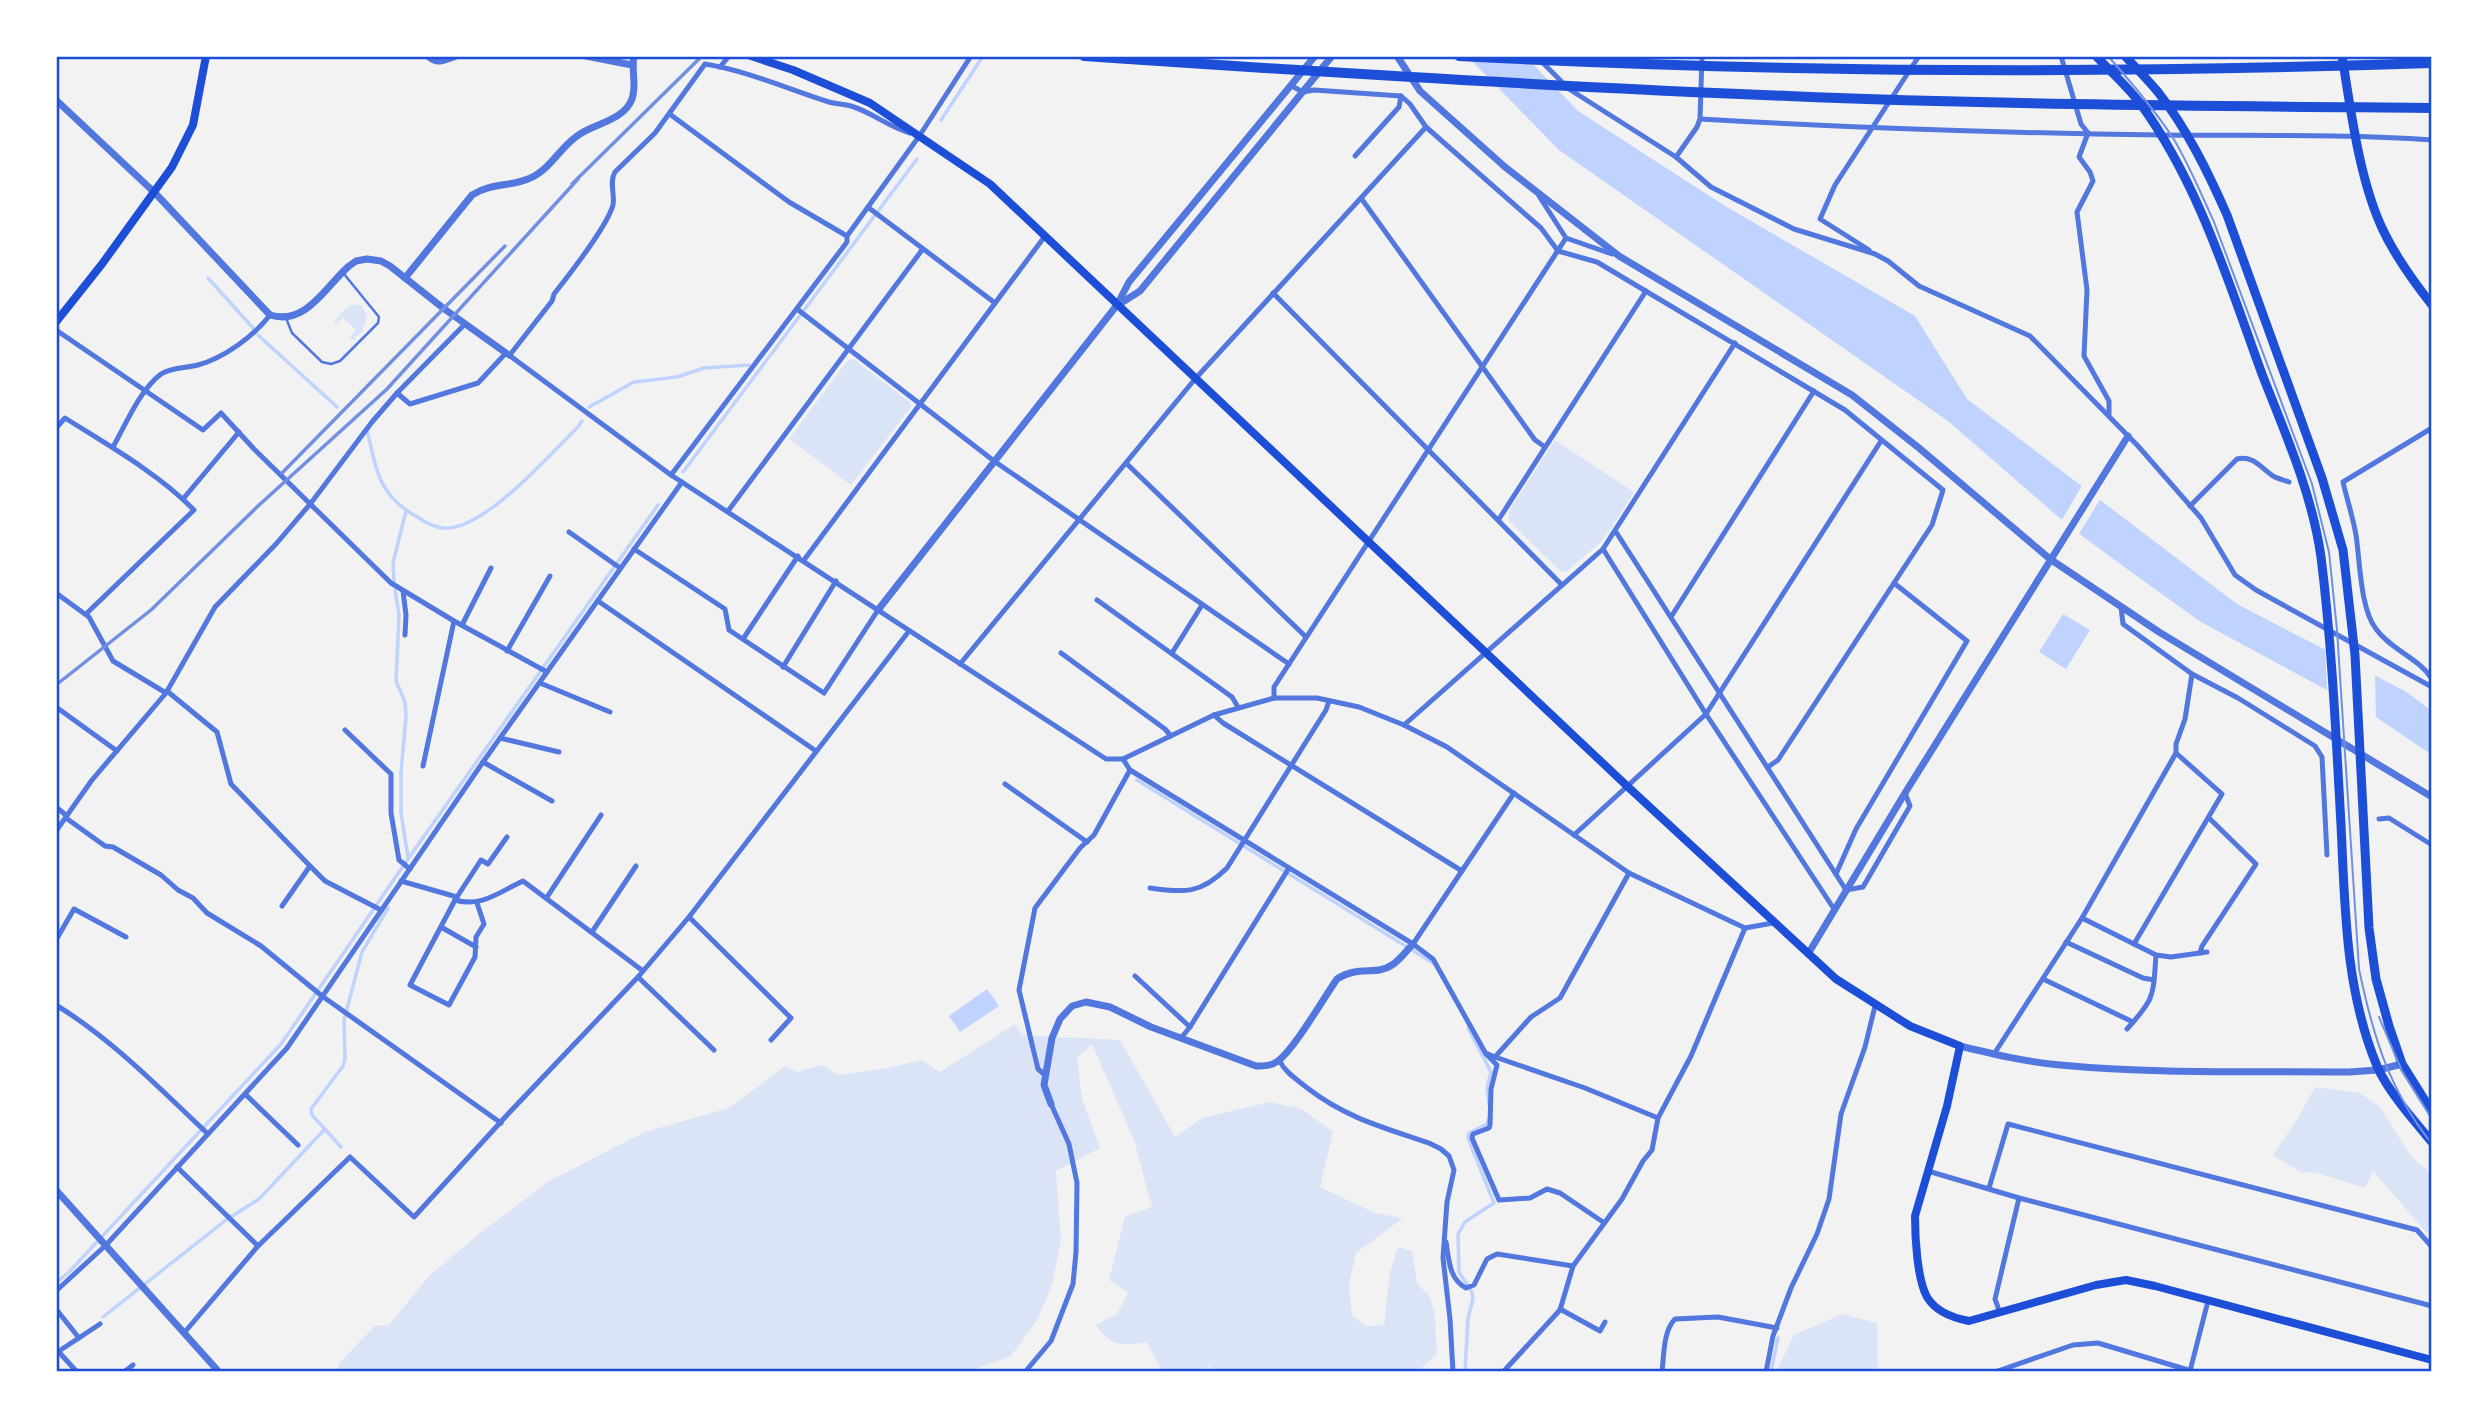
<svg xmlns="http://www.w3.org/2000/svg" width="2488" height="1428" font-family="Georgia,serif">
<rect width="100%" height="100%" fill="#f2f2f2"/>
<!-- green -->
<g fill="#dbe4f7">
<path d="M353,304L362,306L367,316L362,332L353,340L349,338L356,330L343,318L336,324L334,322L346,308Z"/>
<path d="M853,359L910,402L911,407L851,485L789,439L848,360Z"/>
<path d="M1555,440L1634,492L1612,527L1600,543L1566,572L1560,571L1509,521V511Z"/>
<path d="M1015,1024L1022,1035L1120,1040L1175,1137L1202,1118L1270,1102L1302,1109L1333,1132L1320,1187L1375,1213L1403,1218L1356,1253L1349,1285L1352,1316L1367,1327L1384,1324L1390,1272L1398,1247L1412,1251L1417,1283L1430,1297L1435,1316L1437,1354L1417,1372H1214L1209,1366L1199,1372H1163L1146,1342C1124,1347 1109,1346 1096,1325L1117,1314L1128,1293L1109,1280L1125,1216L1152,1207L1134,1140L1092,1044L1077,1058L1082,1099L1100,1148L1056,1171L1061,1241L1052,1284L1038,1319L1011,1356L967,1372H335L341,1361L375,1326L389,1325L429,1276L479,1234L549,1181L645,1132L729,1108L785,1066L797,1072L822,1065L838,1075L888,1068L921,1060L940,1072Z"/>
<path d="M2315,1087L2360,1093L2380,1107L2410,1155L2432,1175V1239L2373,1171L2365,1188L2317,1173L2300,1172L2273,1155L2298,1118Z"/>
<path d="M1842,1314L1877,1323L1878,1372H1776L1794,1335Z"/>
</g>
<!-- water -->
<g fill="#bfd3fe">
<path d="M1467,56H1525L1578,111L1725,206L1915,316L1967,399L2237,604L2405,691L2432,711V755L2373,715L2201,622L2127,569L2070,527L1948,421L1559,150Z"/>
<path d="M2063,614L2090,630L2066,669L2039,652Z"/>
<path d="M987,989L999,1006L960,1032L949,1016Z"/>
</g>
<!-- pier -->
<g fill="#f2f2f2">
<path d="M2083,484L2101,498L2077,537L2060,523Z"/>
<path d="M2325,645L2375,671L2376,720L2327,694Z"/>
</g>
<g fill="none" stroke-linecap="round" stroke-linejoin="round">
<!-- stream -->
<g stroke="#bfd3fe" stroke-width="3.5">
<path d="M941,120L983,56"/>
<path d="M208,278L253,328"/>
<path d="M258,335L337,407"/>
<path d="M589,407L634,382L677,377L704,368L749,365"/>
<path d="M367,430C377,471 378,496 419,518C426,523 435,527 443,528C483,532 551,453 578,427L582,421"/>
<path d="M683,472L917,159"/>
<path d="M394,582L393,563L406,511"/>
<path d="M395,590L399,615L396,681L405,702L406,717L401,772V813L408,857"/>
<path d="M1137,780L1433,963"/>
<path d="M1468,1028L1491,1072L1487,1088L1489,1105"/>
<path d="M341,1147L312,1115L311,1109L343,1066L345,1059L344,1020L362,952L388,908"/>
<path d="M56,1283L69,1272L281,1044L408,859L658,505"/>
<path d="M103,1317L226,1220L259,1199L324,1130"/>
<path d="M1465,1372L1468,1318L1473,1299L1472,1292L1459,1272L1458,1234L1465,1222L1494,1203L1468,1138L1469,1133L1487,1124L1488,1120"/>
<path d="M1771,1372L1778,1338"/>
</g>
<!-- service -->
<path stroke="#5277de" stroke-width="2.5" d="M286,318L292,333L322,362L331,364L340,361L378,323L379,317L344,274"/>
<!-- minor -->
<g stroke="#5277de" stroke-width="5">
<path d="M2061,56L2081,124L2088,133"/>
<path d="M1541,61L1569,89L1676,157L1711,187L1794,229L1875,254L1888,261L1919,286L2030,336L2138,446L2201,518L2235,575L2256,590L2432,687"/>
<path d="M720,67L729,56"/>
<path d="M1290,85L1303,92L1314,90L1401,96L1410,104L1426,127L1541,228L1558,251L1597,262L1845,410L1943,490L1932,525L1778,760L1768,767"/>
<path d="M671,115L789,202L847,236"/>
<path d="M1700,119C1854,128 2007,133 2161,135C2252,136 2342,134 2432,140"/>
<path d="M2088,133L2079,157L2090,172L2093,181L2077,212L2087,290L2084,356L2109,401V414"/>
<path d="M1355,156L1399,107L1401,96"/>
<path d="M1676,157L1697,127L1700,119L1702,56"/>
<path d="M1539,196L1566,238L1612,254"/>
<path d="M1361,198L1535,440L1545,447"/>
<path d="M869,208L995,303"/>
<path d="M1869,250L1820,219L1835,185L1919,56"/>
<path d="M1273,293L1562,585"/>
<path d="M797,309L994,461L1289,664"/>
<path d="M56,330L203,430L221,413L254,449L391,583L454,621L547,672"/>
<path d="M509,356L552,301L554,294C569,275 607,227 613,205C615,194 609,182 615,172L655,133L705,64C748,71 788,89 829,102C836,104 844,104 851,106C872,112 888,127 910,133"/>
<path d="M397,393L410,404L478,383L506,353L671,475L1106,759H1123L1214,715L1274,698H1317L1359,707L1404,725L1447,747L1629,873L1745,928L1773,923"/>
<path d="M56,428L65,418C108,445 159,474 194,510L86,614"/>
<path d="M2432,428L2343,482C2347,500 2353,517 2356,535C2360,561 2360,608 2376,629C2391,650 2419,658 2432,679"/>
<path d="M113,447C126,424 139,391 161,374C171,367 187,368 198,365C224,358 254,336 270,315"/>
<path d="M1126,463L1306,637"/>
<path d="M671,475L847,242V236L920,135L971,56"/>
<path d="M183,499L239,432"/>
<path d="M2190,506L2237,459C2253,455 2260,467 2273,476C2278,479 2284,480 2289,482"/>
<path d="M728,511L922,250"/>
<path d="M1499,519L1646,291"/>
<path d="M569,532L620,568"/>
<path d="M1616,532L1846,890L1863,887L1910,806L1905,793"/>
<path d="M634,549L725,609L729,630L824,693L878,610"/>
<path d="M1603,549L1706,714L1834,909"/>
<path d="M804,560L1045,236"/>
<path d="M403,591L406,615L405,635"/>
<path d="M56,593L89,617L113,661L166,693"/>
<path d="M1097,600L1232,697L1238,707"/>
<path d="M598,601L816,751"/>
<path d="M2121,607L2123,624L2192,674L2238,698L2315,746L2322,757L2327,855"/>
<path d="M1671,617L1814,391"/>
<path d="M462,625L491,568"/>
<path d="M743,639L798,556"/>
<path d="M507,651L550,576"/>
<path d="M1061,653L1165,729L1171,736"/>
<path d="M1172,653L1202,605"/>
<path d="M960,664L1195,379L1426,127"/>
<path d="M783,667L836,581"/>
<path d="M540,683L610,712"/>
<path d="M167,691L217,732L231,784L310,866L325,881L381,910"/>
<path d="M1274,698V687L1566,238"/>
<path d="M56,707L117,751"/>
<path d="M1214,715L1223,723L1462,871"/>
<path d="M1404,725L1603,549L1735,343"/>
<path d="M345,730L391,774V813L399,860L410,869"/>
<path d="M500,738L559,752"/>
<path d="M1123,759L1130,770L1413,944L1433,959L1486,1054L1497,1065L1491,1089L1490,1125L1489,1128L1473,1134L1472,1138L1499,1200L1530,1198L1547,1189L1560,1193L1603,1222"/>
<path d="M483,762L552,801"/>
<path d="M423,766L454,621"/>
<path d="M1005,784L1087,842"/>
<path d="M56,807L67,816"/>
<path d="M66,818L105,846L113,847L161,875L178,890L193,898L207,913L261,946L322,996L501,1123"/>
<path d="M2379,819L2389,818L2432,845"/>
<path d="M56,831L92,780L166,693L215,607L276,544L311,503L372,422L397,393L465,324"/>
<path d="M1574,835L1706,714L1881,441"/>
<path d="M1836,874L1856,829L1967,641L1894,583"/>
<path d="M401,881L457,897"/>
<path d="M1150,888C1184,893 1201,894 1227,868L1326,710L1329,701"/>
<path d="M547,897L601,815"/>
<path d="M455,900C481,908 499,892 523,881L643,971"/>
<path d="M477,903L484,924L476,937L475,957L449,1005L410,985L455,900L481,860L488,864L507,837"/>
<path d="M282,906L310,866"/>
<path d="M689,917L791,1018L771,1040"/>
<path d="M2082,918L2156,955L2171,957L2207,952"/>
<path d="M441,927L476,947"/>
<path d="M592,932L636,866"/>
<path d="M56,940L74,909L126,937"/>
<path d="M2066,942L2143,978L2154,980"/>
<path d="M1413,944L1514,793"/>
<path d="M2134,944L2222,794L2176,753V744L2185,719L2192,674"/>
<path d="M2200,953L2202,946L2256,864L2209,818"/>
<path d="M1135,976L1190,1027"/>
<path d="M638,977L714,1050"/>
<path d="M2043,979L2133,1022"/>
<path d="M56,1005C113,1040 159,1088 208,1134"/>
<path d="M2127,1029C2155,998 2153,997 2156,955"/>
<path d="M1181,1038L1190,1027L1289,868"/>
<path d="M1488,1054L1495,1057L1531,1017L1560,998L1629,873"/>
<path d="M1994,1054L2082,918L2176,753"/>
<path d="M1495,1057L1585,1088L1658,1118"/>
<path d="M1279,1060C1285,1072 1295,1078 1306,1087C1346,1118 1382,1127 1429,1143L1441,1149L1449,1156L1454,1170L1447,1202L1443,1258L1450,1319L1453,1372"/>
<path d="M1045,1075L1038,1069L1019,990L1035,908L1080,848L1094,835L1130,770"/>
<path d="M245,1094L298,1145"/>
<path d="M177,1167L258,1246"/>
<path d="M1928,1171L2019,1198L2432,1306"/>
<path d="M1989,1188L2008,1124L2417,1230L2432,1247"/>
<path d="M1446,1242C1449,1260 1449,1279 1466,1288L1474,1285L1487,1259L1497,1254L1573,1266"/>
<path d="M56,1291L106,1245L287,1048L483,762L682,482"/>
<path d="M56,1309L79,1338"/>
<path d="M1560,1309L1600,1331L1605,1322"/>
<path d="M2000,1313L1995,1299L2019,1198"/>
<path d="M184,1333L258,1246L350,1157L414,1217L508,1114L638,977L689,917L909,631"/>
<path d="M58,1351L77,1372"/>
<path d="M56,1353L100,1324"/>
<path d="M2190,1371L2208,1301"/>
<path d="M124,1372L133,1365"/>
<path d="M1025,1372L1051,1341L1073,1284L1076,1252L1077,1183L1069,1144L1051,1104"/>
<path d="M1503,1372L1560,1310L1573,1266L1622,1199L1643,1161L1652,1150L1658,1118L1691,1056L1745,928"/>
<path d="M1662,1372C1664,1356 1663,1331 1675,1319L1718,1317L1777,1328"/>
<path d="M1766,1372L1773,1336L1791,1288L1817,1234L1829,1199L1841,1114L1865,1047L1875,1006"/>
<path d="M1995,1372L2073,1345L2098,1343L2195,1372"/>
</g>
<!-- tertiary -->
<g stroke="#5277de" stroke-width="7">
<path d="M428,56C437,65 445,60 456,56"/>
<path d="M586,56L632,65"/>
<path d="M1397,56L1420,91L1505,167L1619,256L1852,395L1919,448L2050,559L2159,632L2432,797"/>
<path d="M56,100L155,193L270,315C306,326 325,287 349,266L356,261L367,259L381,261L390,266L443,308L506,353"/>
<path d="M405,278L472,195C494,182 509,187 528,179C551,170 560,146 580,134C597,123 624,120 632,99C637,85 631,70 634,56"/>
<path d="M1118,305L1140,291L1332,56"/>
<path d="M878,610L1117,305L1129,282L1315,56"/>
<path d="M1808,954L1905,793L2128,436"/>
<path d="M1960,1046C1993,1054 2026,1062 2060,1065C2154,1074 2254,1071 2349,1072L2378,1070L2402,1064"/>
<path d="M1051,1104L1044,1085L1052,1038L1060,1019L1072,1006L1086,1002L1110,1007L1151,1027L1256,1066C1264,1066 1271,1066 1278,1061C1295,1048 1323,999 1337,979C1358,965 1376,976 1392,965C1400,960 1407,950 1413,944"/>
<path d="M56,1190L219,1372"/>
</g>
<!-- secondary -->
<g stroke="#1d4ed8" stroke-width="8">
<path d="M751,56L793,70L870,103L990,184L1627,786L1836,979L1910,1026L1960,1046L1947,1106L1915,1216C1915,1236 1917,1279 1927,1297C1936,1312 1953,1318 1969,1321L2096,1285L2126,1280L2155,1286L2432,1360"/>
<path d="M56,322L102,264L172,167L193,125L206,56"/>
</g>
<!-- primary -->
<g stroke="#1d4ed8" stroke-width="9">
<path d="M2096,56C2110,71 2127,86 2140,103C2199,184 2228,281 2262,374C2285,433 2312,493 2321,557C2332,645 2336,736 2341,825C2345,907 2345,989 2377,1066C2387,1090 2415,1122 2432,1142"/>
<path d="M2125,56C2136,68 2148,80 2158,92C2187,129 2208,172 2227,215L2322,478L2343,550L2355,655L2369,928L2376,979L2389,1026L2402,1064L2432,1112"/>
<path d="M2342,56C2351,111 2359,178 2382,228C2395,256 2413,281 2432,305"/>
</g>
<!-- motorway -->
<g stroke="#1d4ed8" stroke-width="10">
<path d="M1084,56C1318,72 1553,87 1788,96C2002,105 2217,106 2432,108"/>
<path d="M1459,56C1783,73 2107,74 2432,63"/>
</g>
<!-- tram -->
<g stroke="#7290e2" stroke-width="2">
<path d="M2108,56C2131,82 2154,109 2173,138C2189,164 2201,194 2214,222L2312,484L2329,552L2337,630L2359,969C2373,1036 2389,1090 2432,1144"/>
<path d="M2379,1017L2402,1071L2432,1119"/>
</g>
<!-- rail -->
<g stroke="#7290e2" stroke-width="3.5">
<path d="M572,184L702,56"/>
<path d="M282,473L505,246"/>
<path d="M56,685L151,610L258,506L387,389L578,179"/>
</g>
</g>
<!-- border -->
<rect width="2488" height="1428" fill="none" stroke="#ffffff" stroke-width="116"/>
<rect x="58" y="58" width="2372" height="1312" fill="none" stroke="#1d4ed8" stroke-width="2.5"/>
</svg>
